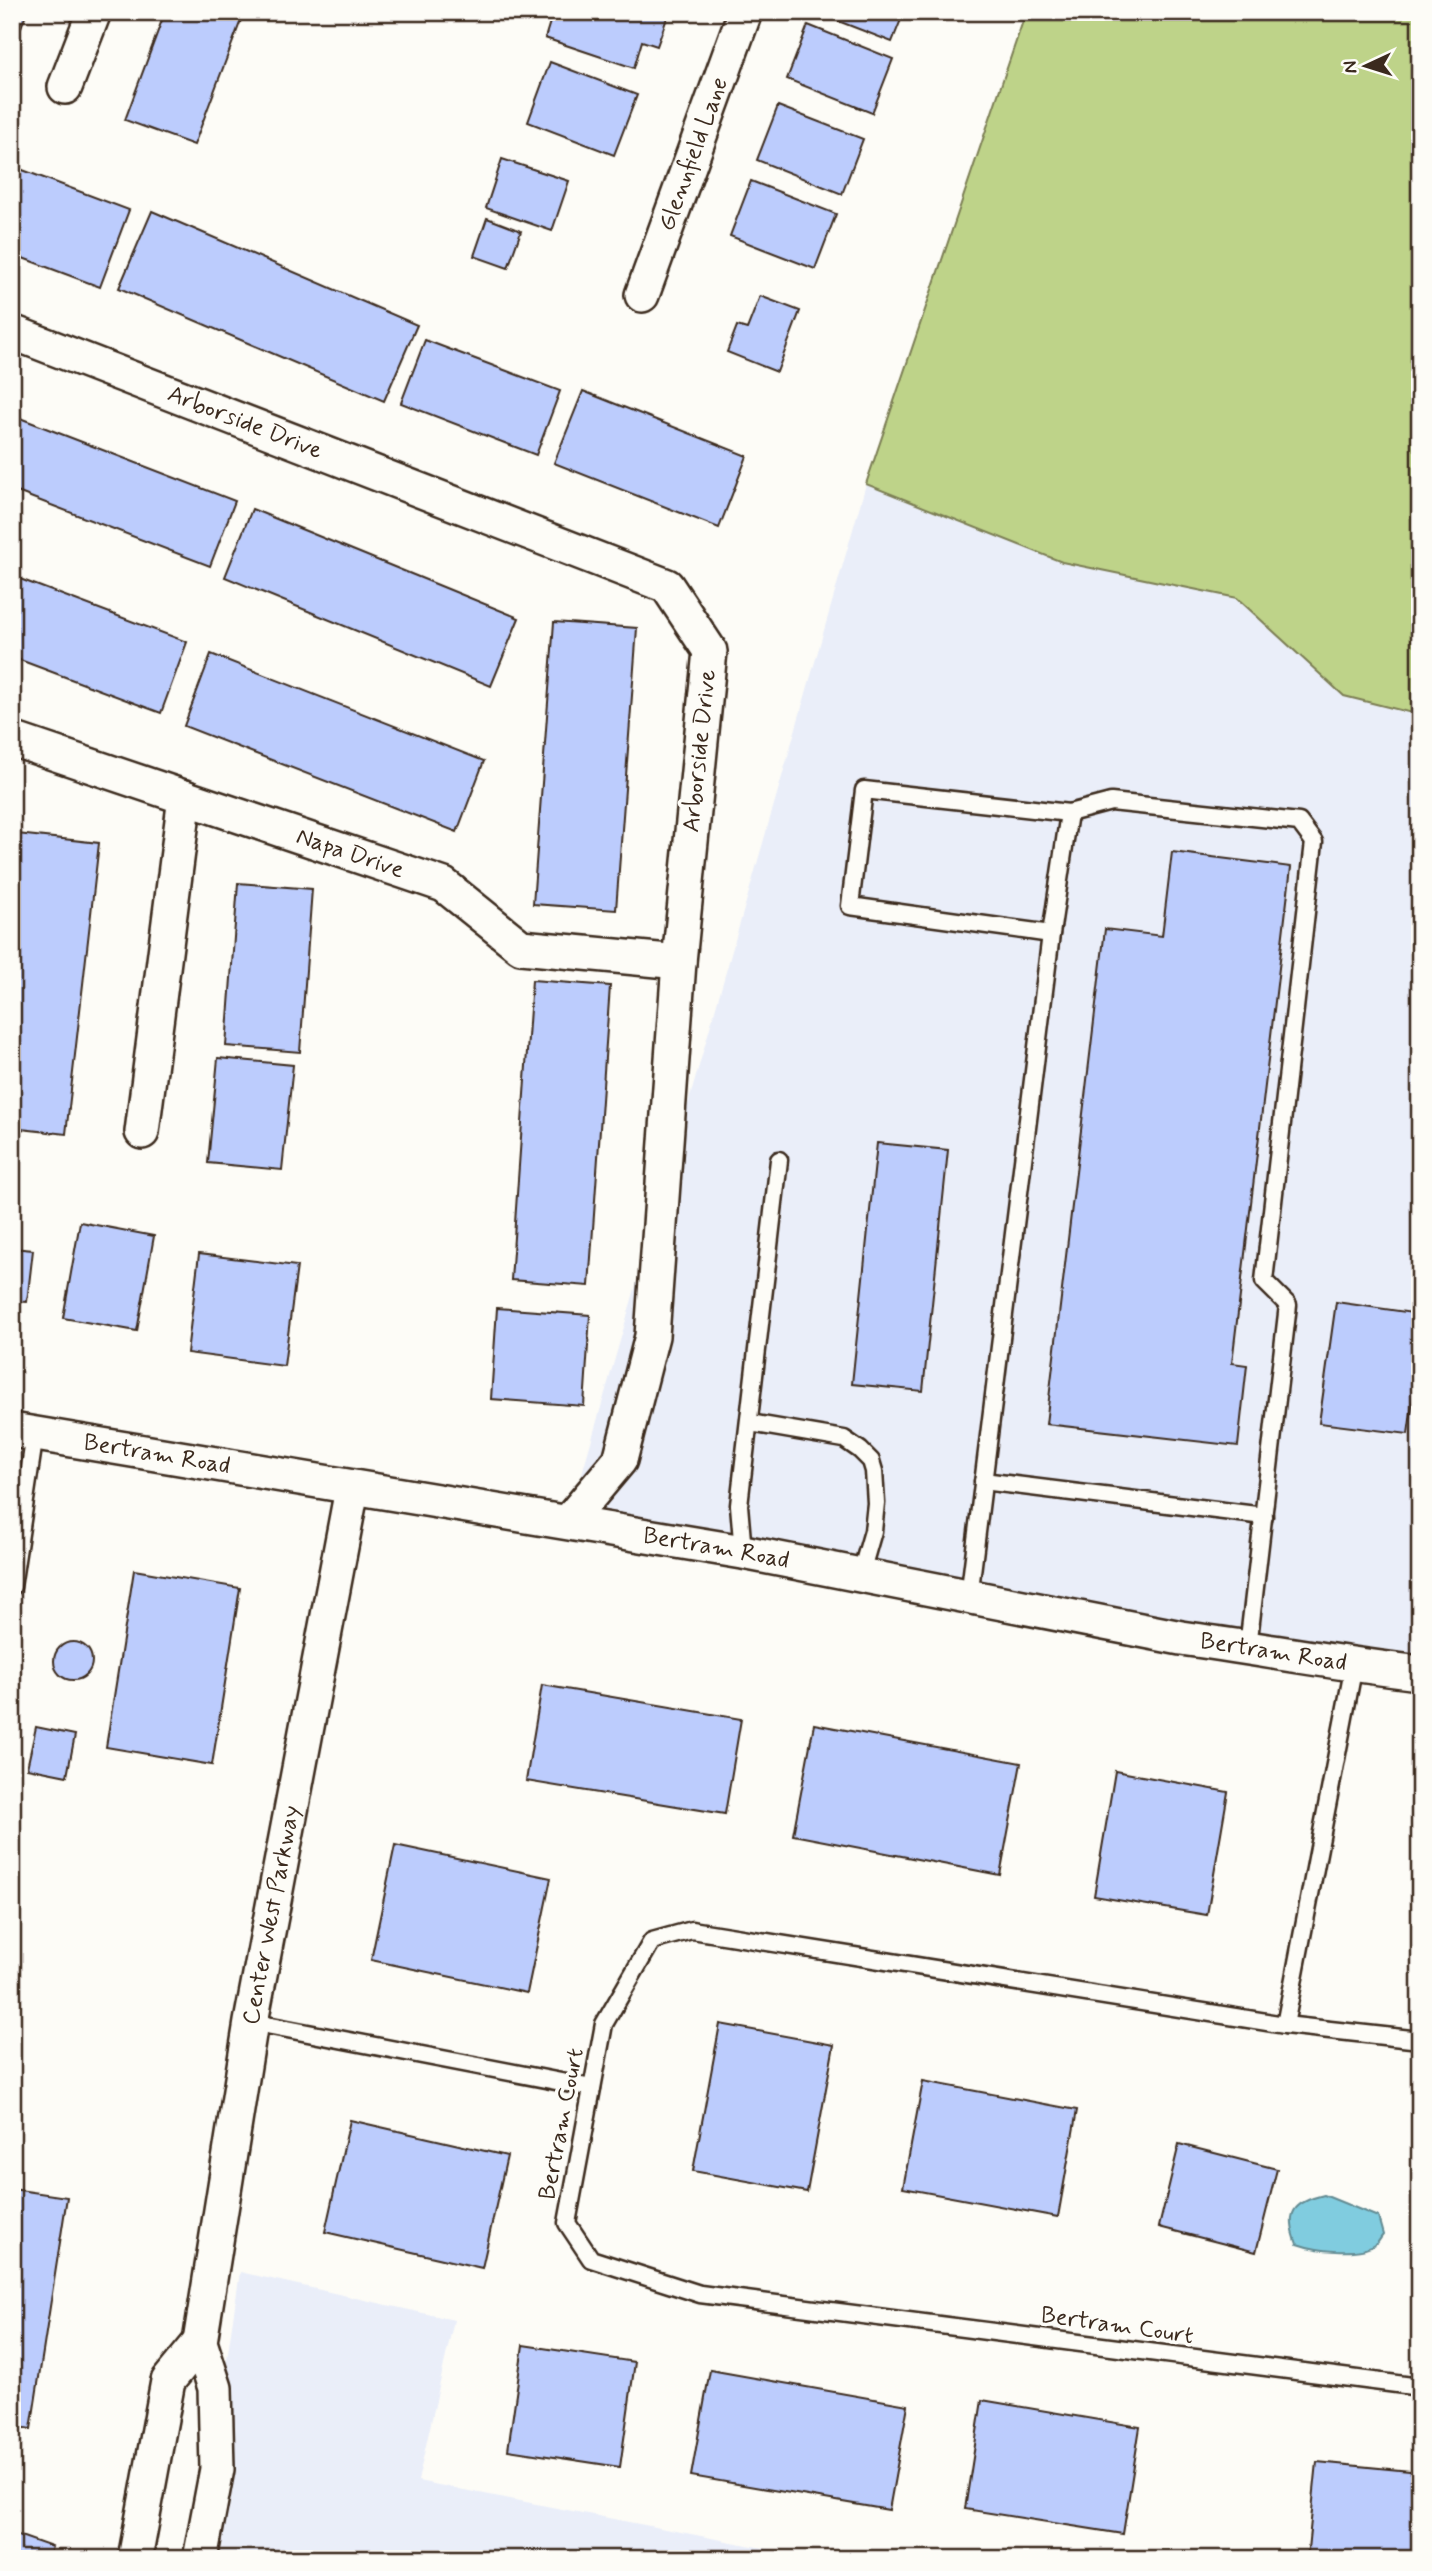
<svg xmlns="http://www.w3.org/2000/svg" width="1432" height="2571" font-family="Mynerve,sans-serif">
<rect width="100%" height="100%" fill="#fdfcf7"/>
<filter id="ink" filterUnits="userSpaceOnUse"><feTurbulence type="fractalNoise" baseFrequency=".0143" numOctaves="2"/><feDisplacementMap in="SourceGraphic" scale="14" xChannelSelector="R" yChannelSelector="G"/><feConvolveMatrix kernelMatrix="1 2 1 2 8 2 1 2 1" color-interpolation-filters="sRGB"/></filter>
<g filter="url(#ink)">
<!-- built -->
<g fill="#eaeef9">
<path d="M1026,12H1420V1661L568,1522L866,484Z"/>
<path d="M240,2272L454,2320L418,2481L819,2559H197Z"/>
</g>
<!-- green -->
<path fill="#bed389" stroke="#7c7e54" stroke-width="2" d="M1026,12H1420V715L1344,696L1237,598L1062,562L866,484Z"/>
<!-- water -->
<path fill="#80ccdf" stroke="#648b92" stroke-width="2" d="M1324,2195L1378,2217L1383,2235C1380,2238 1379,2242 1376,2244C1359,2257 1314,2250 1297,2244C1285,2213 1293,2202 1324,2195Z"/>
<!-- building -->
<g fill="#bcccfd" stroke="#3b2a1e" stroke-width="2">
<path d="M12,12H27L12,50Z"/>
<path d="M165,12H244L194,145L125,120Z"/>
<path d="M553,12H650L667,18L657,46L642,41L634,68L545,38Z"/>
<path d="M815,12H904L892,42Z"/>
<path d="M808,25L893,59L872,113L787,79Z"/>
<path d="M550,62L637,95L614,155L528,122Z"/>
<path d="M778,106L863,139L842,194L757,160Z"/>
<path d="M502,159L569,181L552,231L486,208Z"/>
<path d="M12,166L129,210L100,287L12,254Z"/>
<path d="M751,181L836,214L815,269L730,236Z"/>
<path d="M152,211L417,325L384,401L119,288Z"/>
<path d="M487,218L521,231L508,268L474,256Z"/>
<path d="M760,296L800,311L777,372L727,352L737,326L747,329Z"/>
<path d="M425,340L560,391L536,455L401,403Z"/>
<path d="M583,391L747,456L719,528L554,463Z"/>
<path d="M12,415L235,501L210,566L12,490Z"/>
<path d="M252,509L519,618L491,686L225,577Z"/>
<path d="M12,576L187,642L161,713L12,657Z"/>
<path d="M554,622L637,628L616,910L533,904Z"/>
<path d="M211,654L484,761L457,832L184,726Z"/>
<path d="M17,834L99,843L66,1134L12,1128V878Z"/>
<path d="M1172,852L1291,867L1232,1363L1247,1365L1238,1446L1046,1424L1105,929L1162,936Z"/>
<path d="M238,883L312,889L300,1052L226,1046Z"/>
<path d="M532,980L610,986L589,1286L511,1280Z"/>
<path d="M218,1058L293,1065L282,1170L208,1163Z"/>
<path d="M877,1143L948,1150L923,1391L852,1384Z"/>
<path d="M80,1222L154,1236L137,1331L63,1318Z"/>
<path d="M12,1248L33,1250L27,1302L12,1301Z"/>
<path d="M199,1254L297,1266L284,1366L187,1353Z"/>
<path d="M1336,1302L1420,1314V1350L1408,1434L1319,1423Z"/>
<path d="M497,1308L590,1315L584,1406L491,1399Z"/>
<path d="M134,1570L240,1588L212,1765L106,1747Z"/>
<circle cx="73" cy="1661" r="19"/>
<path d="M542,1685L741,1719L725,1814L526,1781Z"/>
<path d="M814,1724L1021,1763L1000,1875L793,1835Z"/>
<path d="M36,1727L75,1735L67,1776L27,1768Z"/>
<path d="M1115,1771L1228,1792L1207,1915L1094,1896Z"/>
<path d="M395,1845L551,1878L527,1993L371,1960Z"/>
<path d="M720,2024L834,2045L807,2192L693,2171Z"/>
<path d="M923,2081L1077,2110L1058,2217L903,2188Z"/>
<path d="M350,2120L507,2156L482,2268L325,2232Z"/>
<path d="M1179,2144L1277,2169L1256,2252L1159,2227Z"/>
<path d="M12,2189L67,2197L31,2429L12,2426Z"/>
<path d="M523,2345L635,2362L620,2467L508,2450Z"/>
<path d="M710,2370L908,2405L889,2510L691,2476Z"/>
<path d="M982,2400L1140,2427L1123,2534L965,2509Z"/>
<path d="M1317,2462L1420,2472V2559H1307Z"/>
<path d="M12,2533L52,2547L48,2559H12Z"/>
</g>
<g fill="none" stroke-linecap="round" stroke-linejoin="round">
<!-- service casing -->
<g stroke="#3b2a1e" stroke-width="21">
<g id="service">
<path d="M1051,934L850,906L864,790L1069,813L1111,802L1299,822L1314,842L1264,1281L1288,1305L1248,1647"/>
<path d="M750,1423L844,1439L860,1450L871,1461L874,1471L876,1503L873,1531L860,1576"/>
<path d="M983,1481L1264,1516"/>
<path d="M743,1552L739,1505L779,1160"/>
<path d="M12,1587L35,1434"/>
<path d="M969,1597L1051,934L1069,813"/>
<path d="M251,2022L592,2088"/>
<path d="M1285,2025L1354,1665"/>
<path d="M1420,2040L1285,2025L692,1930L652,1941L604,2024L567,2223L591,2259L700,2294L1420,2387"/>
</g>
</g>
<!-- minor casing -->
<g stroke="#3b2a1e" stroke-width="38">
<g id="minor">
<path d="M65,87L94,12"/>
<path id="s1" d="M642,295L745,12"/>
<path id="s2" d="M12,332L667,586L710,651L679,962L652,1336L620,1460L568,1522"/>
<path id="s3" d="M12,739L444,885L521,947L679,962"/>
<path d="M142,1132L185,797"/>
<path id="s4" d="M12,1430L743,1552L1181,1638C1261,1649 1340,1664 1420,1673"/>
<path d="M135,2559L168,2381L200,2342"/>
<path id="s5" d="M200,2559L217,2469L215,2388L200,2342L251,2022L352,1489"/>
</g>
</g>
<!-- service -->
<use href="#service" stroke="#fdfcf7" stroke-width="16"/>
<!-- minor -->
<use href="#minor" stroke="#fdfcf7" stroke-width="33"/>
</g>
</g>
<g text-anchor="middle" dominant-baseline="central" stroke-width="7" stroke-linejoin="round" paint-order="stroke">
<!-- street labels -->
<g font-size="24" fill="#3b2a1e" stroke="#fdfcf7">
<text stroke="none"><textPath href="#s1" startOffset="150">Glennfield Lane</textPath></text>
<text stroke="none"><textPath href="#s2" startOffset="250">Arborside Drive</textPath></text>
<text transform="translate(700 751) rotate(-84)">Arborside Drive</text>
<text stroke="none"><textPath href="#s3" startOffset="357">Napa Drive</textPath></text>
<text stroke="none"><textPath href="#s4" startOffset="147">Bertram Road</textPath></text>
<text stroke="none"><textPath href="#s4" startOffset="714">Bertram Road</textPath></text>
<text stroke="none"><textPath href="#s4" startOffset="1281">Bertram Road</textPath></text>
<text stroke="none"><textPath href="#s5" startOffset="654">Center West Parkway</textPath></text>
<text transform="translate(562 2124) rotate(-79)">Bertram Court</text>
<text transform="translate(1117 2326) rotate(8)">Bertram Court</text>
</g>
</g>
<!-- margin -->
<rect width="1432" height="2571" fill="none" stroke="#fdfcf7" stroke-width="42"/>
<rect x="21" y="21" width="1390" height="2529" fill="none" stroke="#3b2a1e" stroke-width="2.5" filter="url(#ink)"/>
<!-- north arrow -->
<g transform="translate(1366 66) rotate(266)" stroke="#fdfcf7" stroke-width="5" paint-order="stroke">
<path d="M0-5L12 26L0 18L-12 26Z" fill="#3b2a1e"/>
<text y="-10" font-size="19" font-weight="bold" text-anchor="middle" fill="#3b2a1e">N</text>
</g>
</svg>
